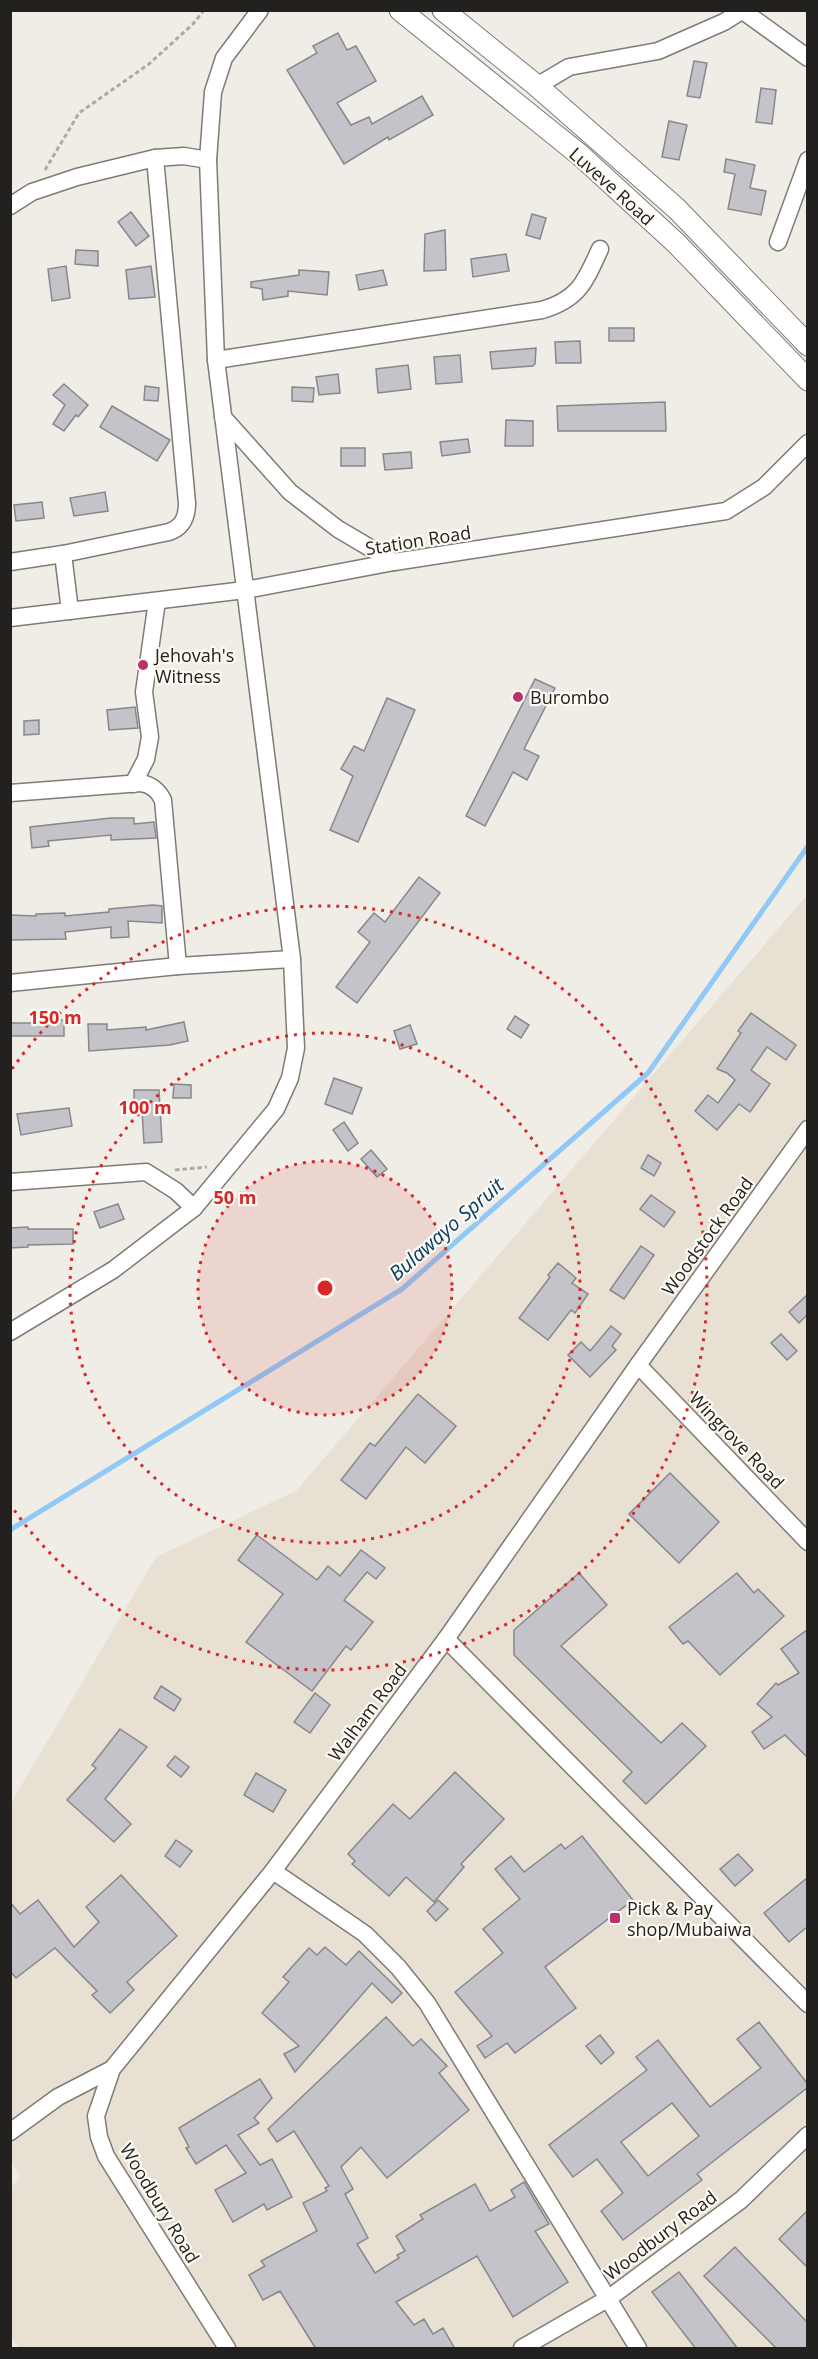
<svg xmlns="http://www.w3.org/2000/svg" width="818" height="2359" font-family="'Open Sans',sans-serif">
<rect width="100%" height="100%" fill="#f0ece6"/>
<!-- built -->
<path fill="#e7e0d3" d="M807,895V2348H19L11,2337V2188L20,2176L10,2161L11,1803L156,1557L296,1491Z"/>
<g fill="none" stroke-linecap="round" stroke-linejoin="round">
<!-- stream -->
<path stroke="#90c8f7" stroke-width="5" d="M10,1530L402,1289L648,1073L808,846"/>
</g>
<!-- building -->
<g fill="#c4c3c9" stroke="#88878d" stroke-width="1.5" fill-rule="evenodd">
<path d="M338,33L347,50L356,46L376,81L337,103L351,125L369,117L372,124L422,96L433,115L389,140L388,137L344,164L287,70L317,53L313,46Z"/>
<path d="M694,61L707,63L700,98L687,96Z"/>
<path d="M761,88L776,90L772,124L756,122Z"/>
<path d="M669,121L687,125L679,160L662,157Z"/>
<path d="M726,159L755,165L750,188L766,191L761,215L728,209L735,174L724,172Z"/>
<path d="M131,212L149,236L136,246L118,222Z"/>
<path d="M532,214L546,218L540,239L526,235Z"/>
<path d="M445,230L446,270L424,271L425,234Z"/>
<path d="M76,250L98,251V266L75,264Z"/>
<path d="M506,254L509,271L473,277L471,259Z"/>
<path d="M66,266L70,298L52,301L48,269Z"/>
<path d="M151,266L155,297L129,299L126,270Z"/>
<path d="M299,270L329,272L327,295L288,291V296L263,300L262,289L251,287V282L299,275Z"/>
<path d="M383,270L387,285L359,290L356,275Z"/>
<rect x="609" y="328" width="25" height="13"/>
<path d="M580,341L581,363H556L555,342Z"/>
<path d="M536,348L535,364L533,366L492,369L490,352Z"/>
<path d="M460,355L462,382L436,384L434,357Z"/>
<path d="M408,365L411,389L378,393L376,369Z"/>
<path d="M338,374L340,393L319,395L316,377Z"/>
<path d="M64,384L88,405L78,417L76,415L64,431L53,424L65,405L53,395Z"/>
<path d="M145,386L159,388L158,401L144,400Z"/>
<path d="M292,387L314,388L313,402L292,401Z"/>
<path d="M665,402L666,431H558L557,406Z"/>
<path d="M112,406L170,440L157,461L100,427Z"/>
<path d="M506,420L533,421V446H505Z"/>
<path d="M468,439L470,452L442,456L440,442Z"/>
<rect x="341" y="448" width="24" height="18"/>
<path d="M411,452L412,468L385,470L383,454Z"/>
<path d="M105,492L108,511L74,516L70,498Z"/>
<path d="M42,502L44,518L16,521L14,505Z"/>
<path d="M535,679L555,688L524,749L539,756L527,780L513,772L485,826L466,816Z"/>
<path d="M387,698L415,710L358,842L330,830L353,776L341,769L354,746L364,751Z"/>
<path d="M135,707L138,728L109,730L107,710Z"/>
<path d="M39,720V734L24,735V721Z"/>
<path d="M111,818H134V824L154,822L156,838L111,840V835L48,841L49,846L32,848L30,827Z"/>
<path d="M419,877L440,893L357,1003L336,987L370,942L358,932L374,913L385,922Z"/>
<path d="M153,905L162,906V923L128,921L129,937L111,938V927L65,932L66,939L10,940V915L36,916V914L65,913V916L109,912V909Z"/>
<path d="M751,1013L796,1045L786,1060L767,1047L751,1070L770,1084L750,1112L739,1104L717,1130L695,1111L708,1095L718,1103L735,1080L727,1073L717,1069L741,1033L738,1031Z"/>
<path d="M515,1016L529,1025L521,1038L507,1029Z"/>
<path d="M41,1020H64V1036H10V1023H41Z"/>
<path d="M184,1022L188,1041L170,1045L89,1051L88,1024H107V1030L146,1027V1030Z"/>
<path d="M410,1025L417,1044L400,1049L394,1031Z"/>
<path d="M334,1078L362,1088L352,1114L325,1104Z"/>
<path d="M174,1084L191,1085V1098H173Z"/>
<path d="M134,1090H159L162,1142L144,1143L142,1110H134Z"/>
<path d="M69,1108L72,1126L21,1135L17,1114Z"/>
<path d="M344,1122L358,1143L348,1151L333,1130Z"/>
<path d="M371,1150L387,1169L377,1177L361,1159Z"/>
<path d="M648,1155L661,1163L654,1176L641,1168Z"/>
<path d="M651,1195L675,1212L664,1227L640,1209Z"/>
<path d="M118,1204L124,1219L100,1228L94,1212Z"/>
<path d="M28,1227V1229H73V1244L28,1245V1247L10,1248V1228Z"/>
<path d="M641,1246L654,1255L624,1299L610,1290Z"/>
<path d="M558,1263L576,1278L572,1283L588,1294L575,1313L571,1310L548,1340L519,1318L550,1277L548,1275Z"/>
<path d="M807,1295V1315L799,1323L789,1312Z"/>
<path d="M611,1326L621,1334L612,1346L616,1350L590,1377L568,1355L581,1342L590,1351Z"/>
<path d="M781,1334L797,1351L787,1360L771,1343Z"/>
<path d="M418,1394L456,1426L425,1463L406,1447L366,1499L341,1480L370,1443L375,1446Z"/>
<path d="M670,1473L719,1522L679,1563L629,1514Z"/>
<path d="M257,1535L317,1580L328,1566L340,1576L361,1550L385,1568L376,1579L367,1572L344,1600L373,1622L351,1650L346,1646L312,1691L246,1642L283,1594L238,1560Z"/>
<path d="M579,1573L607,1605L561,1646L661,1743L682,1723L706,1746L646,1804L623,1781L632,1772L514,1655V1630Z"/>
<path d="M737,1573L754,1593L758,1589L784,1616L720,1675L688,1641L683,1644L669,1627Z"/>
<path d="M807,1630V1757L785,1735L764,1749L752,1732L772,1717L757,1704L776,1683L778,1685L799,1673L781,1649Z"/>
<path d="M161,1686L181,1699L174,1711L154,1698Z"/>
<path d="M315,1693L330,1705L310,1733L294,1722Z"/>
<path d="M120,1729L147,1747L105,1799L131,1824L114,1842L67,1800L96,1768L92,1765Z"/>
<path d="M175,1756L189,1767L181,1777L167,1766Z"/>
<path d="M455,1772L504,1819L461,1864L464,1867L434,1902L406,1877L389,1896L352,1864L355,1861L348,1854L393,1804L410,1819Z"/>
<path d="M256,1773L286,1790L273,1812L244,1795Z"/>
<path d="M582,1836L633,1900L545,1967L576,2008L515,2053L507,2043L485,2058L477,2046L492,2036L455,1992L503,1953L483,1929L520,1899L495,1869L511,1856L524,1872L561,1844L565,1849Z"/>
<path d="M176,1840L192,1851L180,1867L165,1856Z"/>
<path d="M738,1854L753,1870L735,1886L720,1869Z"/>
<path d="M121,1875L177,1936L127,1982L134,1990L110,2013L92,1995L97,1991L55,1948L16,1978L10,1971V1902L20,1914L38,1900L74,1947L99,1922L86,1907Z"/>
<path d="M807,1878V1927L789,1942L764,1913Z"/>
<path d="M438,1900L448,1909L436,1921L427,1911Z"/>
<path d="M325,1947L346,1965L359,1951L402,1993L392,2003L372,1983L295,2072L284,2054L299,2046L262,2013L289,1982L283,1977L309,1948L317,1955Z"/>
<path d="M386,2017L413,2046L421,2039L447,2066L439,2073L469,2110L387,2178L361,2147L341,2167L353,2189L345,2194L368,2238L357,2244L375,2273L399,2258L397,2255L405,2251L396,2236L423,2219L420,2215L475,2184L490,2211L515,2197L511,2190L524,2182L549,2224L535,2231L568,2282L513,2317L477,2256L396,2302L414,2325L424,2319L433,2334L443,2328L455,2349H316L280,2291L263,2300L249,2275L265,2266L261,2261L317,2231L303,2203L327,2191L325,2188L329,2186L294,2131L277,2142L268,2129Z"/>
<path d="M759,2022L807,2083V2088L697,2174L702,2180L623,2240L601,2211L623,2193L597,2159L573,2177L549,2145L647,2070L636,2057L658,2040L710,2107L761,2068L737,2039ZM672,2103L699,2136L648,2176L621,2142Z"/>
<path d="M600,2035L614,2053L601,2064L586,2046Z"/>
<path d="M260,2079L272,2098L254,2118L259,2123L238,2135L260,2165L272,2159L292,2197L267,2210L264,2204L233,2222L215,2190L246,2173L226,2145L196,2164L186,2148L189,2147L179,2128Z"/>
<path d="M807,2211V2267L779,2239Z"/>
<path d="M735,2247L807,2322V2349H777L704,2276Z"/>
<path d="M679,2272L696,2294L738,2349H696L652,2292Z"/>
</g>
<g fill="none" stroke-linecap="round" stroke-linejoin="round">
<!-- minor casing -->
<g stroke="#7f7b76" stroke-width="19">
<g id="minor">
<path d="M743,11L808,58"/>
<path d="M537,86L569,67L658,51L724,22L743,10"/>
<path d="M10,206L32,192L77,177L155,158L184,156L208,160"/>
<path d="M778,242L808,160"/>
<path d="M216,360L542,310C579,299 585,282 600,249"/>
<path d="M223,417L290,492L338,529L394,562"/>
<path d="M63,554L70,611"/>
<path d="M10,562L63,554L169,532C183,527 187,517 187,503L155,158"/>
<path d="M10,618L245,590L394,562L726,511L764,487L808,443"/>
<path d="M133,784L146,759L150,737L144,692L157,601"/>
<path d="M10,793L141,783C152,785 158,790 163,800L178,966"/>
<path d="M10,983L178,966L292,959"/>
<path d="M10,1182L146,1172L176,1191L194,1208"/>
<path d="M10,1332L113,1270L194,1208L276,1109L290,1078L296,1048L292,959L216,360L208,160L213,92L224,58L260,10"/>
<path d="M638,1365L808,1542"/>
<path d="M446,1639L808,2004"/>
<path d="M273,1871L365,1934L398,1967L427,2003L638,2348"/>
<path d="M10,2132L58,2097L112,2069"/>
<path d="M227,2348L106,2156L99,2137L96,2116L112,2069L273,1871L446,1639L638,1365L808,1129"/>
<path d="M522,2348L609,2298L741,2200L808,2135"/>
</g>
</g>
<!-- tertiary casing -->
<g stroke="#7f7b76" stroke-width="23">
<g id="tertiary">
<path d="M400,10L580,155L676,243L808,380"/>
<path d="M443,10L537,86L677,209L808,345"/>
</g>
</g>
<!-- path -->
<g stroke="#adaaa5" stroke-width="3" stroke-dasharray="4.5 3" stroke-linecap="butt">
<path d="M45,170L79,113L149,64L193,24L204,10"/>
<path d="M175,1170L207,1167"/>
</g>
<!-- minor -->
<use href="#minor" stroke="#fff" stroke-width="16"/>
<!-- tertiary -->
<use href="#tertiary" stroke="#fff" stroke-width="21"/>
</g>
<!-- distance rings -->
<circle cx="325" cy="1288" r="127" fill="#d62828" fill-opacity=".12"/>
<g fill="none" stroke="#d62828" stroke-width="3" stroke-dasharray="3 6">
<circle cx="325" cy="1288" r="127"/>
<circle cx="325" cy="1288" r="255"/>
<path d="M12 1069A382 382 0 1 1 12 1507"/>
</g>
<!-- markers -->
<g fill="#bb316a" stroke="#fdf9f3" stroke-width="2">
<circle cx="143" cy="665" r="6"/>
<circle cx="518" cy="697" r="6"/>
<rect x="609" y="1912" width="12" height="12" rx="3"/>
</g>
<g text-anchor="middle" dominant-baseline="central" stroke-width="4.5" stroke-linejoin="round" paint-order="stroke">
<!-- street labels -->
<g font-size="18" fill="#23211f" stroke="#fdf9f3">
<text transform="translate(612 186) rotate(42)">Luveve Road</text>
<text transform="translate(418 540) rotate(-9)">Station Road</text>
<text transform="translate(707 1236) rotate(-54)">Woodstock Road</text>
<text transform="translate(737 1440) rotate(46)">Wingrove Road</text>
<text transform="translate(367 1712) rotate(-53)">Walham Road</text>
<text transform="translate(160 2203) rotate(59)">Woodbury Road</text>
<text transform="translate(660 2235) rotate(-37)">Woodbury Road</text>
</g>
<!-- poi labels -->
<g font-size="18" fill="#23211f" stroke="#fdf9f3" text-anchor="start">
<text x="155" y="655">Jehovah's<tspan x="155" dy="21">Witness</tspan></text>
<text x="530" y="697">Burombo</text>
<text x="627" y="1908">Pick &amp; Pay<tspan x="627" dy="21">shop/Mubaiwa</tspan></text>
</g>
<!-- water labels -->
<g font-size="20" font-style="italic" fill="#063e64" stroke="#fdf9f3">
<text transform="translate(446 1229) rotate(-41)">Bulawayo Spruit</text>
</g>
</g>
<circle cx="325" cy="1288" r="9" fill="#d62828" stroke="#fdf9f3" stroke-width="3"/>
<g font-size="18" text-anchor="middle" font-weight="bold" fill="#d62828" stroke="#fdf9f3" stroke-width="4.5" stroke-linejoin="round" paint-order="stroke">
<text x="55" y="1024">150 m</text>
<text x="145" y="1114">100 m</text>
<text x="235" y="1204">50 m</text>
</g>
<!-- border -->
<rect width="818" height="2359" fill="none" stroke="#23211f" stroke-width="24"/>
</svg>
